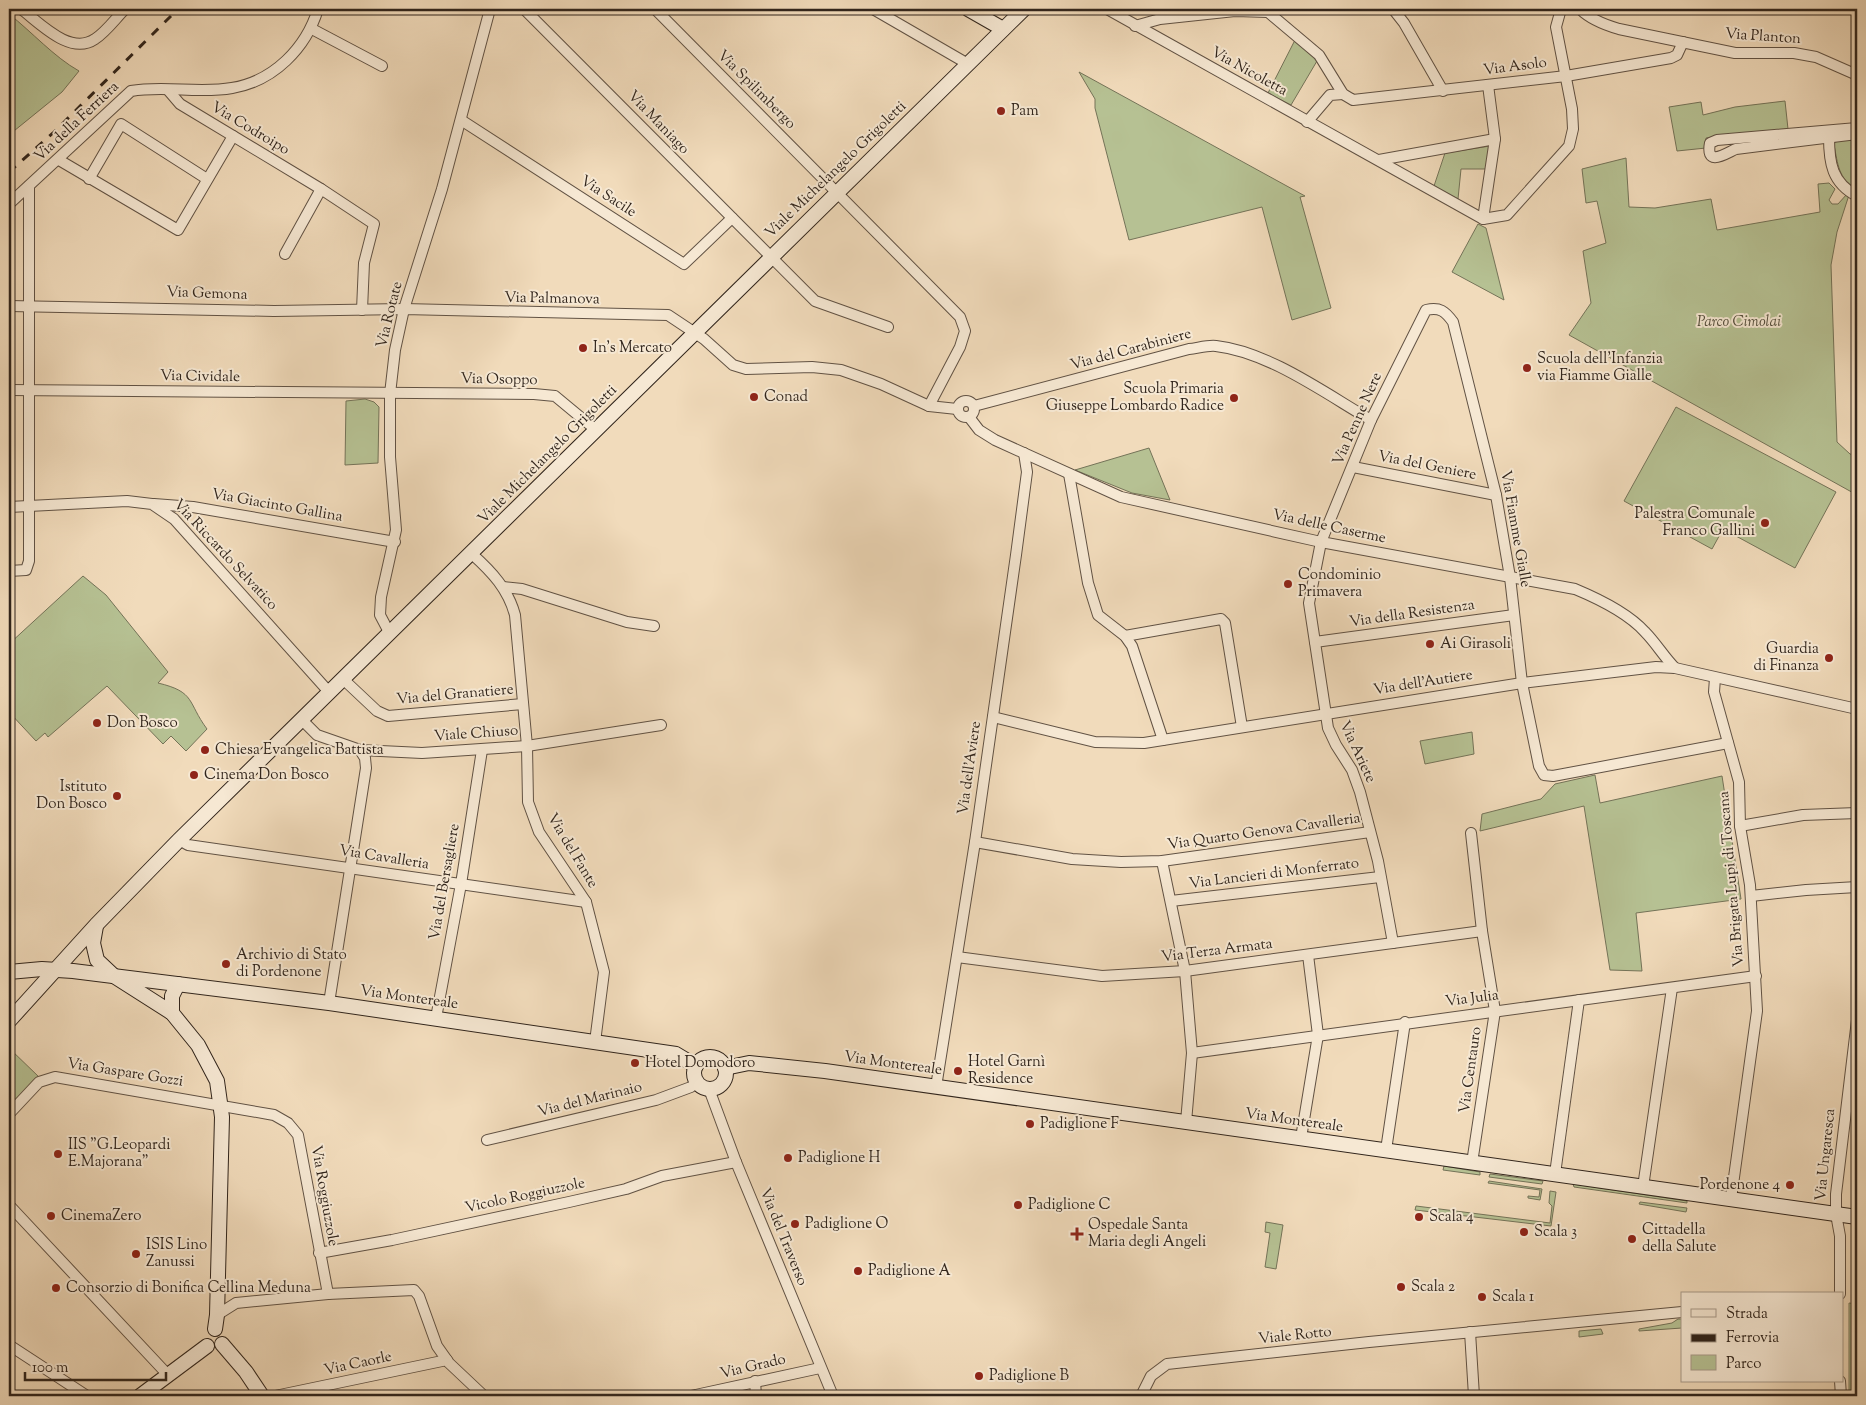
<svg xmlns="http://www.w3.org/2000/svg" width="1866" height="1405" font-family="'Sorts Mill Goudy',serif">
<rect width="100%" height="100%" fill="#f1dbbb"/>
<filter id="stains"><feTurbulence type="fractalNoise" baseFrequency=".004" numOctaves="4"/><feColorMatrix values="0 0 0 0 .2 0 0 0 0 .09 0 0 0 0 .02 0 0 0 .5 -.17"/></filter>
<radialGradient id="worn" r=".72"><stop offset=".6" stop-color="#630" stop-opacity="0"/><stop offset="1" stop-color="#630" stop-opacity=".3"/></radialGradient>
<!-- green -->
<g fill="#b6c193" stroke="#747358">
<path d="M9,14C32,32 54,57 79,71L62,92L9,135Z"/>
<path d="M1295,40L1317,61L1291,105L1268,93Z"/>
<path d="M1079,72L1305,196L1300,197L1331,308L1292,320L1262,207L1129,240L1095,108V99Z"/>
<path d="M1785,101L1788,129L1706,138V148L1677,151L1669,107L1701,102L1703,115L1735,107Z"/>
<path d="M1857,137V189C1838,179 1838,164 1834,145L1835,142Z"/>
<path d="M1490,146L1489,169H1461L1458,199L1434,186L1445,153Z"/>
<path d="M1626,158L1629,207L1655,208L1711,199L1717,230L1820,212L1818,184L1829,183L1835,189L1829,200L1832,204H1838L1847,194L1849,195L1837,232L1831,265L1837,442L1850,454L1857,456V495L1569,335L1591,303L1583,251L1606,243L1597,201L1586,203L1582,169Z"/>
<path d="M1478,224L1486,228L1504,300L1452,272Z"/>
<path d="M365,399L374,402L379,407L378,463L345,465L346,401Z"/>
<path d="M1676,407L1836,492L1795,568L1723,529L1712,549L1624,501Z"/>
<path d="M1149,448L1170,500L1132,493L1075,470Z"/>
<path d="M83,576L106,595L168,672L158,683C196,692 187,702 207,729L186,751L171,736L163,744L107,686L48,737L45,733L36,741L9,712V644Z"/>
<path d="M1472,732L1474,754L1425,764L1420,741Z"/>
<path d="M1595,775L1600,803L1722,776L1741,899L1636,913L1642,971L1610,970L1584,806L1480,831L1482,814L1541,799L1555,784Z"/>
<path d="M9,1048L39,1077L9,1108Z"/>
<path d="M1444,1166L1480,1172V1175L1443,1170Z"/>
<path d="M1490,1174L1543,1181L1542,1184L1489,1177Z"/>
<path d="M1489,1181L1542,1189L1540,1200L1528,1198V1196L1539,1197L1540,1190L1488,1183Z"/>
<path d="M1573,1184L1687,1201V1203L1574,1187Z"/>
<path d="M1550,1191L1556,1192L1551,1226L1415,1210L1416,1206L1550,1223L1552,1206L1549,1203Z"/>
<path d="M1640,1202L1687,1208L1686,1212L1639,1204Z"/>
<path d="M1266,1222L1283,1225L1276,1269L1265,1267L1270,1233L1265,1232Z"/>
<path d="M1849,1303L1857,1304V1396H1849Z"/>
<path d="M1678,1319H1682V1328L1639,1331V1329L1672,1323Z"/>
<path d="M1601,1329L1603,1334L1579,1337V1331Z"/>
</g>
<g fill="none" stroke-linecap="round" stroke-linejoin="round">
<!-- street casing -->
<g stroke="#615244" stroke-width="12">
<g id="street">
<path d="M21,9C40,23 70,56 95,39C106,32 116,18 125,9"/>
<path d="M524,9L815,301L888,327"/>
<path d="M655,9L960,317L965,331L960,347L929,406"/>
<path d="M873,9L968,64"/>
<path d="M1107,9L1483,219L1507,215L1569,146L1573,129L1572,109L1556,27L1561,9"/>
<path d="M1393,9L1404,23L1443,91"/>
<path d="M1580,9C1591,20 1605,25 1619,29L1735,53H1794L1816,57L1857,75"/>
<path d="M1268,12L1319,55L1343,94L1353,100L1566,76L1671,58L1677,55L1683,42"/>
<path d="M1135,26L1160,19L1235,11L1268,12L1271,9"/>
<path d="M312,29L382,66"/>
<path d="M168,90L180,104L321,189L374,224L364,263L362,310"/>
<path d="M461,120L684,264L732,218"/>
<path d="M1307,122L1330,95L1343,94"/>
<path d="M1857,128L1717,140L1710,143C1705,169 1728,152 1736,149L1857,134"/>
<path d="M1829,137C1829,163 1832,183 1857,196"/>
<path d="M59,160L178,230L233,136"/>
<path d="M1379,160L1495,139"/>
<path d="M89,179L121,124L207,179"/>
<path d="M9,204L131,91C164,85 199,94 232,88C274,81 306,48 318,9"/>
<path d="M1483,219L1495,139L1488,85"/>
<path d="M285,254L321,189"/>
<path d="M9,306L274,311L404,309L668,315L704,339L733,365L746,369L812,367L841,370L881,384L929,406L957,409"/>
<path d="M9,390L534,394L555,396L596,430"/>
<circle cx="966" cy="409" r="8"/>
<path d="M974,406L1189,349C1198,348 1208,345 1216,346C1269,352 1326,394 1371,420"/>
<path d="M969,417L979,430L995,440L1121,497L1321,542L1575,589C1599,599 1628,613 1645,632C1656,643 1664,657 1675,668"/>
<path d="M1353,467L1496,495"/>
<path d="M1069,474L1088,583L1098,615L1125,636L1132,646L1163,740"/>
<path d="M154,504L193,507L395,542"/>
<path d="M9,507L127,501L152,504L174,519L329,692"/>
<path d="M472,554C492,572 508,589 515,615L527,746L528,802L539,832L586,902L604,972L595,1042"/>
<path d="M9,571L26,570L29,561V186"/>
<path d="M503,587L522,589L627,622L654,626"/>
<path d="M390,634L380,615L381,597L396,530L390,457V394L395,350L404,309L442,189L490,9"/>
<path d="M1125,636L1221,619L1225,623L1242,727"/>
<path d="M1315,642L1514,615"/>
<path d="M1715,678L1714,692L1739,782L1740,826L1750,885L1757,1011L1731,1199"/>
<path d="M343,679L377,711L388,716L523,704"/>
<path d="M993,717L1095,742L1144,743L1522,683L1656,667L1675,668L1857,709"/>
<path d="M301,719L317,735L360,750L422,753L527,746L661,725"/>
<path d="M1740,826L1803,815L1857,813"/>
<path d="M1471,833L1482,931L1495,1011L1472,1163"/>
<path d="M179,840L188,845L586,902"/>
<path d="M975,842L1072,859L1121,862L1162,861L1370,832"/>
<path d="M1162,861L1185,971L1192,1053L1186,1122"/>
<path d="M1751,896L1806,890L1857,887"/>
<path d="M1171,901L1380,877"/>
<path d="M1393,943L1378,861L1360,792L1352,770L1336,745L1328,728L1309,603L1321,542L1371,420L1426,310C1440,307 1445,311 1453,322L1496,495L1510,577L1522,683L1539,766L1544,775L1553,776L1728,743"/>
<path d="M957,957L1102,976L1185,971L1482,931"/>
<path d="M329,1003L366,768L365,758L360,750"/>
<path d="M436,1018L461,884L482,750"/>
<path d="M1192,1053L1756,976"/>
<path d="M936,1087L975,842L1016,555L1027,472L1024,453"/>
<path d="M709,1089L736,1162L833,1396"/>
<path d="M9,1114L39,1082L55,1077L274,1115L288,1123L298,1135L328,1294"/>
<path d="M1301,1138L1318,1035L1308,955"/>
<path d="M487,1140L656,1100L691,1087L697,1082"/>
<path d="M1386,1150L1405,1022"/>
<path d="M1555,1174L1579,1000"/>
<path d="M1643,1187L1672,988"/>
<path d="M9,1205L168,1375"/>
<path d="M319,1253L392,1240L569,1202L626,1189L662,1176L736,1162"/>
<path d="M1840,1294V1236L1836,1214V1194L1857,1020"/>
<path d="M217,1315L236,1303L328,1294L414,1290L419,1296L437,1346L449,1363L484,1396"/>
<path d="M1470,1332L1474,1396"/>
<path d="M9,1345L87,1396"/>
<path d="M755,1381L756,1396"/>
<path d="M1840,1381L1841,1396"/>
<path d="M275,1396L447,1360"/>
<path d="M691,1396L820,1368"/>
<path d="M1141,1396L1151,1376L1167,1364L1369,1342L1682,1312"/>
</g>
</g>
<!-- secondary casing -->
<g stroke="#31251c" stroke-width="16">
<g id="secondary">
<path d="M968,9L1003,29"/>
<path d="M96,926L93,943L97,960L114,976L172,1013L198,1045L217,1081L222,1117L217,1315L215,1329"/>
<path d="M9,972L42,969L73,971L329,1003L676,1054L696,1066"/>
<path d="M172,1013V996L178,984"/>
<path d="M9,1021L96,925L179,840L1024,9"/>
<circle cx="710" cy="1073" r="16"/>
<path d="M725,1068L749,1063L825,1071L1857,1217"/>
<path d="M222,1344L246,1372L262,1396"/>
<path d="M140,1396L207,1346"/>
</g>
</g>
<!-- street -->
<use href="#street" stroke="#f6e8d3" stroke-width="10"/>
<!-- secondary -->
<use href="#secondary" stroke="#f6e8d3" stroke-width="14"/>
<!-- rail -->
<path stroke="#31251c" stroke-width="3" stroke-dasharray="9 9" stroke-linecap="butt" d="M9,172L54,132L178,9"/>
</g>
<!-- markers -->
<g fill="#8f2418" stroke="#f6e8d3" stroke-width="2">
<circle cx="1001" cy="111" r="5"/>
<circle cx="583" cy="348" r="5"/>
<circle cx="1527" cy="368" r="5"/>
<circle cx="754" cy="397" r="5"/>
<circle cx="1234" cy="398" r="5"/>
<circle cx="1765" cy="523" r="5"/>
<circle cx="1288" cy="584" r="5"/>
<circle cx="1430" cy="644" r="5"/>
<circle cx="1829" cy="658" r="5"/>
<circle cx="97" cy="723" r="5"/>
<circle cx="205" cy="750" r="5"/>
<circle cx="194" cy="775" r="5"/>
<circle cx="117" cy="796" r="5"/>
<circle cx="226" cy="964" r="5"/>
<circle cx="635" cy="1063" r="5"/>
<circle cx="958" cy="1071" r="5"/>
<circle cx="1030" cy="1124" r="5"/>
<circle cx="58" cy="1154" r="5"/>
<circle cx="788" cy="1158" r="5"/>
<circle cx="1790" cy="1185" r="5"/>
<circle cx="1018" cy="1205" r="5"/>
<circle cx="51" cy="1216" r="5"/>
<circle cx="1419" cy="1217" r="5"/>
<circle cx="795" cy="1224" r="5"/>
<circle cx="1524" cy="1232" r="5"/>
<path d="M1074.5 1226.5h5v5h5v5h-5v5h-5v-5h-5v-5h5z"/>
<circle cx="1632" cy="1239" r="5"/>
<circle cx="136" cy="1254" r="5"/>
<circle cx="858" cy="1271" r="5"/>
<circle cx="1401" cy="1287" r="5"/>
<circle cx="56" cy="1288" r="5"/>
<circle cx="1482" cy="1297" r="5"/>
<circle cx="979" cy="1376" r="5"/>
</g>
<g text-anchor="middle" dominant-baseline="central" stroke-width="4" stroke-linejoin="round" paint-order="stroke">
<!-- street labels -->
<g font-size="15" fill="#31251c" stroke="#f6e8d3">
<text transform="translate(1763 37) rotate(4)">Via Planton</text>
<text transform="translate(1515 67) rotate(-7)">Via Asolo</text>
<text transform="translate(1249 72) rotate(29)">Via Nicoletta</text>
<text transform="translate(756 90) rotate(45)">Via Spilimbergo</text>
<text transform="translate(77 122) rotate(-43)">Via della Ferriera</text>
<text transform="translate(658 123) rotate(46)">Via Maniago</text>
<text transform="translate(250 129) rotate(31)">Via Codroipo</text>
<text transform="translate(836 170) rotate(-44)">Viale Michelangelo Grigoletti</text>
<text transform="translate(608 197) rotate(33)">Via Sacile</text>
<text transform="translate(207 294) rotate(2)">Via Gemona</text>
<text transform="translate(552 299) rotate(1)">Via Palmanova</text>
<text transform="translate(390 315) rotate(-76)">Via Rotate</text>
<text transform="translate(1131 350) rotate(-15)">Via del Carabiniere</text>
<text transform="translate(200 377) rotate(1)">Via Cividale</text>
<text transform="translate(499 380) rotate(1)">Via Osoppo</text>
<text transform="translate(1358 419) rotate(-66)">Via Penne Nere</text>
<text transform="translate(548 455) rotate(-45)">Viale Michelangelo Grigoletti</text>
<text transform="translate(1427 466) rotate(11)">Via del Geniere</text>
<text transform="translate(277 506) rotate(10)">Via Giacinto Gallina</text>
<text transform="translate(1329 527) rotate(12)">Via delle Caserme</text>
<text transform="translate(1515 529) rotate(80)">Via Fiamme Gialle</text>
<text transform="translate(225 555) rotate(47)">Via Riccardo Selvatico</text>
<text transform="translate(1412 614) rotate(-8)">Via della Resistenza</text>
<text transform="translate(1423 683) rotate(-9)">Via dell'Autiere</text>
<text transform="translate(455 695) rotate(-5)">Via del Granatiere</text>
<text transform="translate(476 734) rotate(-4)">Viale Chiuso</text>
<text transform="translate(1357 752) rotate(65)">Via Ariete</text>
<text transform="translate(970 768) rotate(-82)">Via dell'Aviere</text>
<text transform="translate(1264 832) rotate(-8)">Via Quarto Genova Cavalleria</text>
<text transform="translate(572 851) rotate(59)">Via del Fante</text>
<text transform="translate(384 858) rotate(9)">Via Cavalleria</text>
<text transform="translate(1274 874) rotate(-7)">Via Lancieri di Monferrato</text>
<text transform="translate(1732 879) rotate(-95)">Via Brigata Lupi di Toscana</text>
<text transform="translate(445 882) rotate(-80)">Via del Bersagliere</text>
<text transform="translate(1217 951) rotate(-7)">Via Terza Armata</text>
<text transform="translate(409 998) rotate(8)">Via Montereale</text>
<text transform="translate(1472 999) rotate(-7)">Via Julia</text>
<text transform="translate(893 1064) rotate(8)">Via Montereale</text>
<text transform="translate(1471 1070) rotate(-82)">Via Centauro</text>
<text transform="translate(125 1073) rotate(9)">Via Gaspare Gozzi</text>
<text transform="translate(590 1100) rotate(-14)">Via del Marinaio</text>
<text transform="translate(1294 1121) rotate(8)">Via Montereale</text>
<text transform="translate(1826 1155) rotate(-84)">Via Ungaresca</text>
<text transform="translate(324 1196) rotate(80)">Via Roggiuzzole</text>
<text transform="translate(525 1196) rotate(-12)">Vicolo Roggiuzzole</text>
<text transform="translate(783 1237) rotate(68)">Via del Traverso</text>
<text transform="translate(1295 1336) rotate(-6)">Viale Rotto</text>
<text transform="translate(358 1364) rotate(-12)">Via Caorle</text>
<text transform="translate(753 1367) rotate(-13)">Via Grado</text>
</g>
<!-- poi labels -->
<g font-size="15" fill="#31251c" stroke="#f6e8d3" text-anchor="start">
<text x="1011" y="111">Pam</text>
<text x="593" y="348">In's Mercato</text>
<text x="1537" y="359">Scuola dell'Infanzia<tspan x="1537" dy="17">via Fiamme Gialle</tspan></text>
<text x="1224" y="389" text-anchor="end">Scuola Primaria<tspan x="1224" dy="17">Giuseppe Lombardo Radice</tspan></text>
<text x="764" y="397">Conad</text>
<text x="1755" y="514" text-anchor="end">Palestra Comunale<tspan x="1755" dy="17">Franco Gallini</tspan></text>
<text x="1298" y="575">Condominio<tspan x="1298" dy="17">Primavera</tspan></text>
<text x="1440" y="644">Ai Girasoli</text>
<text x="1819" y="649" text-anchor="end">Guardia<tspan x="1819" dy="17">di Finanza</tspan></text>
<text x="107" y="723">Don Bosco</text>
<text x="215" y="750">Chiesa Evangelica Battista</text>
<text x="204" y="775">Cinema Don Bosco</text>
<text x="107" y="787" text-anchor="end">Istituto<tspan x="107" dy="17">Don Bosco</tspan></text>
<text x="236" y="955">Archivio di Stato<tspan x="236" dy="17">di Pordenone</tspan></text>
<text x="968" y="1062">Hotel Garnì<tspan x="968" dy="17">Residence</tspan></text>
<text x="645" y="1063">Hotel Domodoro</text>
<text x="1040" y="1124">Padiglione F</text>
<text x="68" y="1145">IIS "G.Leopardi<tspan x="68" dy="17">E.Majorana"</tspan></text>
<text x="798" y="1158">Padiglione H</text>
<text x="1780" y="1185" text-anchor="end">Pordenone 4</text>
<text x="1028" y="1205">Padiglione C</text>
<text x="61" y="1216">CinemaZero</text>
<text x="1429" y="1217">Scala 4</text>
<text x="805" y="1224">Padiglione O</text>
<text x="1088" y="1225">Ospedale Santa<tspan x="1088" dy="17">Maria degli Angeli</tspan></text>
<text x="1642" y="1230">Cittadella<tspan x="1642" dy="17">della Salute</tspan></text>
<text x="1534" y="1232">Scala 3</text>
<text x="146" y="1245">ISIS Lino<tspan x="146" dy="17">Zanussi</tspan></text>
<text x="868" y="1271">Padiglione A</text>
<text x="1411" y="1287">Scala 2</text>
<text x="66" y="1288">Consorzio di Bonifica Cellina Meduna</text>
<text x="1492" y="1297">Scala 1</text>
<text x="989" y="1376">Padiglione B</text>
</g>
<!-- park labels -->
<g font-size="15" font-style="italic" fill="#524c3a" stroke="#f6e8d3">
<text x="1739" y="322">Parco Cimolai</text>
</g>
</g>
<!-- margin -->
<rect width="1866" height="1405" fill="none" stroke="#f1dbbb" stroke-width="30"/>
<rect x="10" y="10" width="1846" height="1385" fill="none" stroke="#31251c" stroke-width="2.5"/>
<rect x="15" y="15" width="1836" height="1375" fill="none" stroke="#31251c"/>
<!-- legend -->
<rect x="1681" y="1292" width="162" height="90" fill="#f6e8d3" stroke="#a79a8a"/>
<rect x="1691" y="1309" width="25" height="8" fill="#f6e8d3" stroke="#a79a8a"/>
<text x="1726" y="1318" font-size="15" fill="#31251c">Strada</text>
<rect x="1691" y="1334" width="25" height="8" fill="#31251c" stroke="#a79a8a"/>
<text x="1726" y="1342" font-size="15" fill="#31251c">Ferrovia</text>
<rect x="1691" y="1355" width="25" height="15" fill="#b6c193" stroke="#a79a8a"/>
<text x="1726" y="1368" font-size="15" fill="#31251c">Parco</text>
<!-- scale -->
<path d="M25 1372v8h141v-8" fill="none" stroke="#31251c" stroke-width="2.5"/>
<text x="32" y="1372" font-size="15" fill="#31251c" stroke="#f6e8d3" stroke-width="4" paint-order="stroke">100 m</text>
<rect width="100%" height="100%" filter="url(#stains)"/>
<rect width="100%" height="100%" fill="url(#worn)"/>
</svg>
